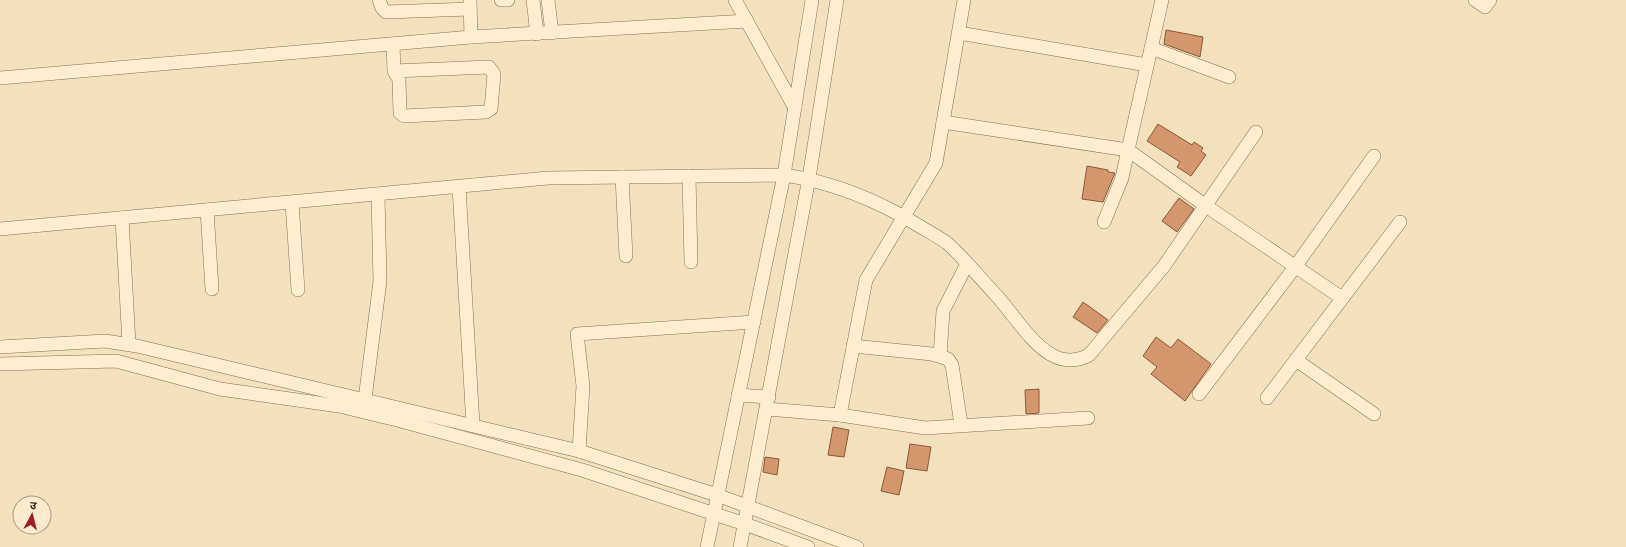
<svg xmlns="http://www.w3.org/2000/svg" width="1626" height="547" font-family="'Playfair Display','Noto Sans Devanagari',serif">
<rect width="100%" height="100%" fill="#f2e1bb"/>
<!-- building -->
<g fill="#d4976d" stroke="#8c5837">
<path d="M1166,30L1203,37L1200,57L1164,44Z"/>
<path d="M1158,124L1192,145L1194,142L1203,148L1201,151L1206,155L1191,176L1177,167L1180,162L1147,141Z"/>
<path d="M1087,166L1108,170V172L1115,173L1103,202L1082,199Z"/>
<path d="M1179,198L1194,209L1177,232L1162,221Z"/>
<path d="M1083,302L1108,320L1097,333L1073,317Z"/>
<path d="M1156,337L1171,348L1178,339L1211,364L1185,401L1151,374L1157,367L1143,356Z"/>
<path d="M1039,389V413L1026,414L1025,390Z"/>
<path d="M833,427L849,430L844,457L828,455Z"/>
<path d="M910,444L931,447L927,471L906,468Z"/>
<path d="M765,457L779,459L777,475L763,472Z"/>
<path d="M887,467L904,471L899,495L881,491Z"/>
</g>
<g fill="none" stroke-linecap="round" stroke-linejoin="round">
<!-- minor casing -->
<g stroke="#8b7153" stroke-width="14">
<g id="minor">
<path d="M379,0L382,8L386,12L470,9"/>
<path d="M470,0L471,37"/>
<path d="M501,0H508"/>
<path d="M533,0L537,34"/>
<path d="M548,0L552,33"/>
<path d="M735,0L795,108"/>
<path d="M1162,0L1128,150L1206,206L1342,298"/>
<path d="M1475,0L1485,7L1490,0"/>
<path d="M959,33L1147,65"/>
<path d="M393,44L394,71L399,79L400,113L404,116L486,112L491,109L494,74L489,67L394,71"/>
<path d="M1151,48L1229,77"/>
<path d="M0,78L471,37L747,21"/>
<path d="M943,122L1128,150L1122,178L1104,222"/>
<path d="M689,176L691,262"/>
<path d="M622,177L626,256"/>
<path d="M459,187L473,425"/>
<path d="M292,203L298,290"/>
<path d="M207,210L212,289"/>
<path d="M122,218L129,344"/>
<path d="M0,229L548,178L784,175C833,182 879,201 921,227C929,232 939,237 947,243C964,258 979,277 995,294C1012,312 1030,343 1052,355C1064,362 1078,361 1089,355L1164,266L1256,132"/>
<path d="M853,346L932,354L948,359L952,365L961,424"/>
<path d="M0,347L105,341L137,346L579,451L717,495L857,547"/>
<path d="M940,356L943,311L967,264"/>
<path d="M1296,360L1374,414"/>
<path d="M0,364L116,361L220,389L339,406L397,420L582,470L745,524L808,547"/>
<path d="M1199,394L1295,267L1374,156"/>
<path d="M738,395L769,397"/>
<path d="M1267,398L1400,222"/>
<path d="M365,399L380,281L378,195"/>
<path d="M767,409L840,415L925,428L1088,418"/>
<path d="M840,415L866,280L936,163L964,0"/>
<path d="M579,451L583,386L577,334L754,322"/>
<path d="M707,547L784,175L812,0"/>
<path d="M740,547L809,178L837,0"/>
</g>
</g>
<!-- minor -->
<use href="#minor" stroke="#fceecf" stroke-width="13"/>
</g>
<!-- north arrow -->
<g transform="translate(32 515) rotate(7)"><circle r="19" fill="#f9ebcc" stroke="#ac9d85"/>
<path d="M0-3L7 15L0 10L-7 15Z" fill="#a01e1f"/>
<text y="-6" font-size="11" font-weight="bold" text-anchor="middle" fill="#38281a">उ</text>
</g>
</svg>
